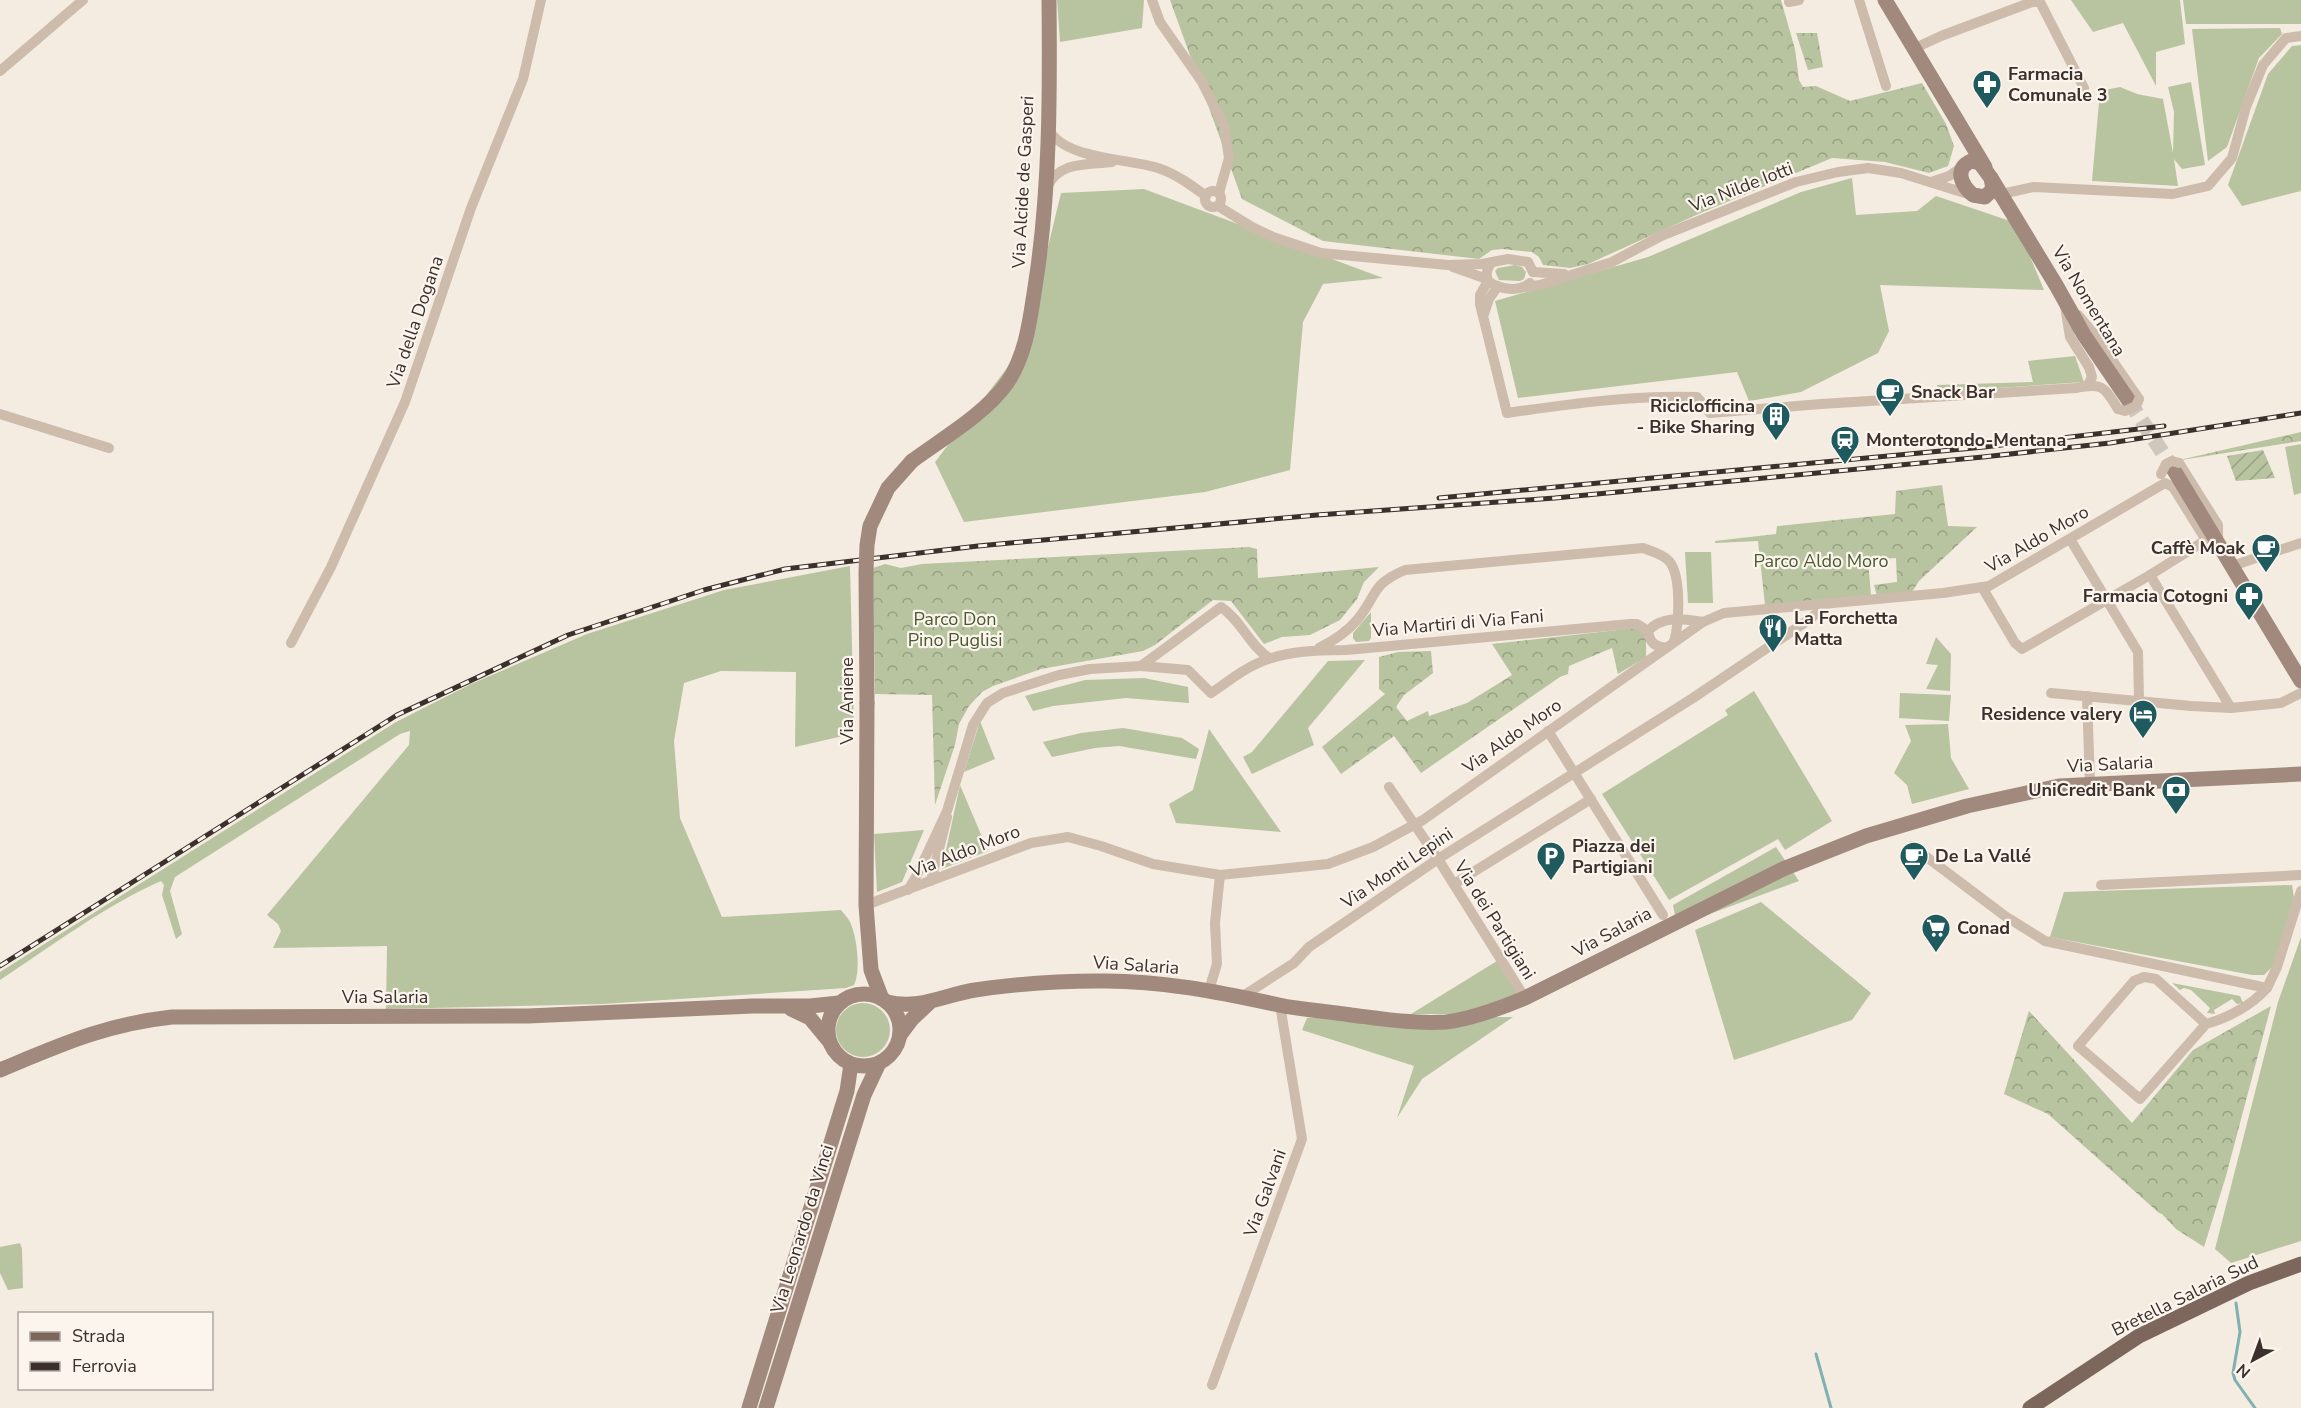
<svg xmlns="http://www.w3.org/2000/svg" width="2301" height="1408" font-family="'Nunito Sans',sans-serif">
<defs>
<pattern id="forest-crowns" width="20" height="18" patternUnits="userSpaceOnUse" patternTransform="scale(1.5)"><rect width="20" height="18" fill="#b8c4a0"/><path d="M2 6a3 3 0 1 1 6 0M12 15a3 3 0 1 1 6 0" fill="none" stroke="#97a083"/></pattern>
<pattern id="garden-furrows" width="10" height="10" patternUnits="userSpaceOnUse" patternTransform="scale(1.5)"><rect width="10" height="10" fill="#b8c4a0"/><path d="M-1 1l2-2M0 10L10 0M9 11l2-2" fill="none" stroke="#97a083"/></pattern>
</defs>
<rect width="100%" height="100%" fill="#f4ebe1"/>
<!-- grass -->
<g fill="#b8c4a0">
<path d="M1057,0H1144L1142,28L1060,42Z"/>
<path d="M2071,0H2180L2185,44L2156,52V86L2123,23L2093,32Z"/>
<path d="M2183,0H2301V24H2186Z"/>
<path d="M2280,28L2282,34L2259,58L2227,147L2208,161L2192,29Z"/>
<path d="M2301,45V191L2242,206L2228,185L2268,74L2292,46Z"/>
<path d="M2191,82L2205,165L2182,169L2174,159L2178,186L2092,181L2100,91L2120,87L2137,94L2163,99L2173,153L2174,112L2168,87Z"/>
<path d="M1852,178L1856,215L1917,211L1936,196L2016,223L2044,290L1880,285L1889,331L1878,353L1801,392L1749,401L1737,372L1518,398L1495,301L1648,257L1801,192Z"/>
<path d="M1144,189L1383,278L1323,284L1303,322L1290,470L1205,492L964,522L935,462L1024,346L1061,193Z"/>
<path d="M1515,265L1522,267L1526,272L1524,279L1520,281L1499,280L1495,271L1498,268Z"/>
<path d="M2075,356L2084,382L1938,392L1937,385L2033,382L2028,361Z"/>
<path d="M2301,444V493L2294,495L2285,447Z"/>
<path d="M1685,552H1711L1713,603H1688Z"/>
<path d="M850,566L854,727L843,736L795,747L796,672L721,671L684,683L674,741L680,818L722,917L841,910C844,914 848,918 850,922C857,936 861,971 854,985L846,988L603,1004L386,1009L387,946L273,948L281,931L278,924L267,915L409,745L410,731L400,734L175,877L170,891L182,934L176,939L162,895L164,885L161,881C106,905 50,947 0,980V972L396,722L471,684L587,634L724,590Z"/>
<path d="M1371,612V638L1369,641L1356,642L1353,638V633Z"/>
<path d="M1936,637L1951,654L1950,691L1926,689L1938,665L1926,664Z"/>
<path d="M1365,660L1308,728L1314,745L1252,774L1243,757L1252,752L1328,661Z"/>
<path d="M1144,678L1188,687L1189,703L1126,698L1053,706L1033,711L1025,696L1085,680Z"/>
<path d="M1754,691L1832,821L1785,850L1778,839L1669,900L1602,794L1728,715L1725,710Z"/>
<path d="M1900,693L1951,695L1949,721L1899,718Z"/>
<path d="M980,721L995,759L964,772Z"/>
<path d="M1948,724L1951,758L1969,789L1912,804L1907,785L1894,773L1911,741L1905,725Z"/>
<path d="M1123,728L1182,738L1199,749L1196,759L1119,746L1095,748L1052,757L1043,742L1081,733Z"/>
<path d="M1209,729L1281,832L1176,823L1169,804L1193,790Z"/>
<path d="M960,785L988,851L942,869Z"/>
<path d="M924,830L902,882L877,892L874,834Z"/>
<path d="M1776,847L1799,881L1677,926L1673,905Z"/>
<path d="M2292,885L2294,898L2273,966L2264,975H2252L2050,937L2064,892Z"/>
<path d="M1761,902L1871,993L1852,1020L1734,1060L1695,930Z"/>
<path d="M2301,937V1241L2231,1263L2215,1249L2278,1002Z"/>
<path d="M1497,961L1519,996L1463,1014H1411Z"/>
<path d="M2172,983L2240,996L2243,1003L2237,1004L2232,999L2214,1010L2215,1014L2207,1013L2210,1008L2191,990L2184,988L2180,990Z"/>
<circle cx="863" cy="1030" r="27"/>
<path d="M1513,1017L1422,1079L1397,1118L1414,1066L1302,1030L1307,1018Z"/>
<path d="M20,1243L22,1249L23,1288L8,1290L0,1273V1247Z"/>
</g>
<!-- forest -->
<g fill="url(#forest-crowns)">
<path d="M1170,0H1781L1795,49L1799,80L1803,87L1816,86L1850,101L1922,83L1946,124L1954,146L1948,166L1929,173L1885,162L1832,158L1703,212L1588,264L1570,268L1543,265L1539,257L1532,252L1503,249L1492,250L1479,259L1323,241L1242,199Z"/>
<path d="M1796,33H1817L1823,67L1808,70Z"/>
<path d="M2301,432V441L2175,461Z"/>
<path d="M1942,485L1948,526L1977,527L1919,581L1912,592L1877,596L1874,585L1897,582L1896,558L1868,560L1871,595L1765,605L1758,541L1715,543V541L1776,534L1777,526L1895,514L1896,491Z"/>
<path d="M1249,547L1257,549L1258,578L1379,567L1364,582L1357,599L1340,620L1310,635L1282,637L1264,644L1231,601L1213,600L1155,645L1143,651L1041,669L993,686L982,692L969,706L959,724L955,745L935,805L932,695L875,694L873,568L885,564L901,568L922,564Z"/>
<path d="M1636,628L1646,632V657L1618,674L1612,648L1569,666L1568,674L1560,677L1421,773L1394,736L1341,774L1322,747L1385,694L1379,689V657L1398,652L1431,651L1433,673L1404,695L1396,707L1407,721L1428,711L1429,716L1467,703L1512,675L1492,644Z"/>
<path d="M2271,1006L2226,1176L2204,1247L2176,1229L2162,1214L2159,1213L2048,1114L2004,1094L2029,1011L2132,1123L2193,1050Z"/>
</g>
<!-- garden -->
<path fill="url(#garden-furrows)" d="M2263,450L2275,478L2236,481L2227,456Z"/>
<g fill="none" stroke-linecap="round" stroke-linejoin="round">
<!-- stream -->
<g stroke="#7fb0b2" stroke-width="3">
<path d="M2236,1303L2240,1332L2233,1373L2235,1380L2255,1408"/>
<path d="M1816,1354L1831,1408"/>
</g>
<!-- secondary-tunnel -->
<path stroke="#cfc6bd" stroke-width="15" stroke-dasharray="15 8" stroke-linecap="butt" d="M2129,401L2172,467"/>
<!-- street -->
<g stroke="#cdbbac" stroke-width="10">
<path d="M1152,0L1160,22L1202,82L1224,126L1229,158L1219,193"/>
<path d="M1859,0L1886,86"/>
<path d="M1789,2L1799,0"/>
<path d="M1913,49L1941,36L2032,2H2040L2084,88"/>
<path d="M0,71L83,0"/>
<path d="M1048,128C1063,160 1128,158 1158,168C1176,174 1191,185 1206,196"/>
<path d="M1931,182L1949,176L1961,168"/>
<path d="M1047,187C1060,161 1086,165 1112,162"/>
<circle cx="1213" cy="199" r="8"/>
<path d="M1997,195L2034,187L2173,194L2208,186L2232,158L2246,107L2263,65L2286,38L2301,36"/>
<path d="M1218,206L1252,227L1273,237L1321,253L1448,265L1482,264L1508,259L1528,262L1533,272"/>
<path d="M1491,263C1487,269 1485,275 1488,281L1480,295V304L1507,413C1570,404 1633,395 1697,397L1710,413L1821,404L2076,388C2103,382 2105,388 2118,409"/>
<path d="M1453,267L1487,279"/>
<path d="M1533,272L1564,274"/>
<path d="M1488,281C1499,289 1519,293 1530,283"/>
<path d="M1526,287L1540,285L1612,262L1661,236L1796,182L1838,172L1868,168L1901,173L1971,195"/>
<path d="M2065,306L2070,337L2089,367L2092,377L2088,385"/>
<path d="M1484,314L1489,299L1498,286"/>
<path d="M2078,315L2095,335L2139,399"/>
<path d="M0,414L109,448"/>
<path d="M2179,463L2218,525V541"/>
<path d="M2070,539L2138,652L2139,701"/>
<path d="M2232,566L2301,543"/>
<path d="M2150,575L2231,708"/>
<path d="M1982,587L2015,643L2022,649L2150,575L2206,540"/>
<path d="M291,643L331,567L405,402L471,208L523,79L541,0"/>
<path d="M1319,648C1333,641 1347,632 1357,620C1378,595 1370,585 1405,570L1643,548C1651,551 1663,554 1669,561C1682,576 1679,624 1674,642"/>
<path d="M1666,648C1654,646 1650,643 1648,631C1663,615 1683,619 1703,622"/>
<path d="M1269,658C1249,645 1241,620 1221,607L1141,666L1188,670L1211,693C1225,684 1239,672 1254,665C1281,651 1316,650 1346,650L1630,624H1637L1648,631"/>
<path d="M2051,693L2191,706L2231,708L2281,703L2301,693"/>
<path d="M2087,696L2090,784"/>
<path d="M1548,731L1663,915"/>
<path d="M1389,787L1438,859L1525,998"/>
<path d="M1912,846L2005,916L2045,941L2267,988L2277,967L2301,891"/>
<path d="M931,881L947,817"/>
<path d="M1454,884L1591,799"/>
<path d="M2101,885L2301,875"/>
<path d="M908,890L917,875L947,811L973,725L987,703L1003,693L1059,675L1090,669L1141,666"/>
<path d="M866,905L1031,843L1068,837L1101,846L1153,864L1220,875L1328,864L1373,847L1423,820L1703,622L1724,613L1943,593L1989,586L2165,483L2173,487L2206,540"/>
<path d="M1209,990L1217,964L1215,923L1220,875"/>
<path d="M1243,996L1294,963L1309,947L1438,859L1693,698L1810,619L1828,603"/>
<path d="M2206,1024L2140,1099L2078,1046L2134,981L2144,977L2156,979L2206,1024C2228,1018 2252,1005 2267,988"/>
<path d="M1212,1385L1302,1139L1280,1005"/>
</g>
<!-- secondary -->
<g stroke="#a18a7d" stroke-width="15">
<path d="M1885,0L1985,167"/>
<path d="M1971,161L1980,163L1991,178L1993,189L1985,197L1973,195C1962,186 1953,169 1971,161Z"/>
<path d="M1991,178L2056,285L2084,335L2129,401"/>
<path d="M912,461C943,438 984,415 1007,383C1026,355 1030,320 1035,287C1050,193 1050,95 1049,0"/>
<path d="M2172,467L2301,681"/>
<path d="M867,703L866,905L871,970L882,999"/>
<circle cx="864" cy="1030" r="36"/>
<path d="M887,1002C919,1010 944,995 975,990C1015,984 1058,981 1098,981C1160,980 1219,992 1279,1005C1302,1010 1327,1011 1351,1015C1383,1019 1414,1024 1446,1022C1472,1019 1501,1008 1525,998L1783,869L1866,836L1967,806L2059,786L2301,774"/>
<path d="M791,1009L810,1018L829,1041"/>
<path d="M900,1035L912,1019L929,1003"/>
<path d="M0,1070C60,1045 106,1024 172,1017L528,1016L753,1006H810L839,1003"/>
<path d="M749,1408L847,1091L851,1064"/>
<path d="M766,1408L864,1095L879,1063"/>
</g>
<!-- primary -->
<path stroke="#7d675c" stroke-width="15" d="M2030,1408L2139,1336L2249,1283L2301,1264"/>
<!-- rail casing -->
<g stroke="#3b302b" stroke-width="5">
<g id="rail">
<path d="M1439,498L1984,447L2164,426"/>
<path d="M0,966L397,715L568,635L704,590L785,569L978,546L1317,515L1555,498L1983,457L2110,443L2301,413"/>
</g>
</g>
<!-- rail -->
<use href="#rail" stroke="#fbf5ee" stroke-width="3" stroke-dasharray="9" stroke-linecap="butt"/>
<!-- street-bridge -->
<g stroke="#cdbbac" stroke-width="10">
<path d="M2118,409L2125,411L2136,406L2139,399"/>
<path d="M2161,474L2166,464L2172,461L2179,463"/>
</g>
<!-- secondary-bridge -->
<path stroke="#a18a7d" stroke-width="15" d="M867,703L866,572L867,545L870,526L888,488L912,461"/>
</g>
<!-- icons -->
<defs>
<g id="pharmacy-pin" transform="scale(1.5)"><path d="M0 17L-7.5 6A9.5 9.5 0 1 1 7.5 6Z" fill="#1f5a5e" stroke="#fbf5ee"/><path d="M-2-6h4v4h4v4h-4v4h-4v-4h-4v-4h4Z" fill="#fff"/></g>
<g id="cafe-pin" transform="scale(1.5)"><path d="M0 17L-7.5 6A9.5 9.5 0 1 1 7.5 6Z" fill="#1f5a5e" stroke="#fbf5ee"/><path d="M-5.5-4.5H6V0H3Q3 3.5 0 3.5H-2.5Q-5.5 3.5-5.5 0ZM3-3.2v2h1.7v-2ZM-6 4.5H4V6H-6Z" fill="#fff"/></g>
<g id="building-pin" transform="scale(1.5)"><path d="M0 17L-7.5 6A9.5 9.5 0 1 1 7.5 6Z" fill="#1f5a5e" stroke="#fbf5ee"/><path d="M-4-6H4V6H1V3H-1V6H-4ZM-2.5-4.3h1.7v1.8h-1.7ZM.8-4.3h1.7v1.8H.8ZM-2.5-1h1.7V.8h-1.7ZM.8-1h1.7V.8H.8Z" fill="#fff"/></g>
<g id="station-pin" transform="scale(1.5)"><path d="M0 17L-7.5 6A9.5 9.5 0 1 1 7.5 6Z" fill="#1f5a5e" stroke="#fbf5ee"/><path d="M-3-6H3Q5-6 5-4V2Q5 4 3 4L4.5 6H3L1.5 4h-3L-3 6H-4.5L-3 4Q-5 4-5 2V-4Q-5-6-3-6ZM-3.5-4v3h7v-3ZM-3.5 1v1.5H-2V1ZM2 1v1.5H3.5V1Z" fill="#fff"/></g>
<g id="restaurant-pin" transform="scale(1.5)"><path d="M0 17L-7.5 6A9.5 9.5 0 1 1 7.5 6Z" fill="#1f5a5e" stroke="#fbf5ee"/><path d="M-5-6h1v4h1v-4h1v4h1v-4h1v5L-1.5 .5V6h-2V.5L-5-1ZM5-6V6H3V1.5H1.5Q1.5-4 5-6Z" fill="#fff"/></g>
<g id="hotel-pin" transform="scale(1.5)"><path d="M0 17L-7.5 6A9.5 9.5 0 1 1 7.5 6Z" fill="#1f5a5e" stroke="#fbf5ee"/><path d="M-6-4.5h1.5V1H6V5H4.5V3h-9V5H-6ZM-4 0a1.8 1.8 0 1 1 3.6 0ZM.5 0V-2.5h3Q6-2.5 6 0Z" fill="#fff"/></g>
<g id="bank-pin" transform="scale(1.5)"><path d="M0 17L-7.5 6A9.5 9.5 0 1 1 7.5 6Z" fill="#1f5a5e" stroke="#fbf5ee"/><path d="M-6-4H6V4H-6ZM0-2.3a2.3 2.3 0 1 0 0 4.6a2.3 2.3 0 1 0 0-4.6Z" fill="#fff"/></g>
<g id="parking-pin" transform="scale(1.5)"><path d="M0 17L-7.5 6A9.5 9.5 0 1 1 7.5 6Z" fill="#1f5a5e" stroke="#fbf5ee"/><path d="M-3.5-5.5H1a3.5 3.5 0 0 1 0 7H-1V5.5H-3.5ZM-1-3.4V-.6H.8a1.4 1.4 0 0 0 0-2.8Z" fill="#fff"/></g>
<g id="supermarket-pin" transform="scale(1.5)"><path d="M0 17L-7.5 6A9.5 9.5 0 1 1 7.5 6Z" fill="#1f5a5e" stroke="#fbf5ee"/><path d="M-6-5.5h2.5l.6 2H6L4.5 2H-2.5L-4.4-4H-6ZM-1.5 3.2a1.3 1.3 0 1 0 .1 0ZM3 3.2a1.3 1.3 0 1 0 .1 0Z" fill="#fff"/></g>
</defs>
<g fill-rule="evenodd">
<use href="#pharmacy-pin" x="1987" y="84"/>
<use href="#cafe-pin" x="1890" y="392"/>
<use href="#building-pin" x="1776" y="416"/>
<use href="#station-pin" x="1845" y="440"/>
<use href="#cafe-pin" x="2266" y="548"/>
<use href="#pharmacy-pin" x="2249" y="596"/>
<use href="#restaurant-pin" x="1773" y="628"/>
<use href="#hotel-pin" x="2143" y="714"/>
<use href="#bank-pin" x="2176" y="790"/>
<use href="#parking-pin" x="1551" y="856"/>
<use href="#cafe-pin" x="1914" y="856"/>
<use href="#supermarket-pin" x="1936" y="928"/>
</g>
<g text-anchor="middle" dominant-baseline="central" stroke-width="4.5" stroke-linejoin="round" paint-order="stroke">
<!-- poi labels -->
<g font-size="18" font-weight="bold" fill="#3b302b" stroke="#fbf5ee" text-anchor="start">
<text x="2008" y="74">Farmacia<tspan x="2008" dy="21">Comunale 3</tspan></text>
<text x="1911" y="392">Snack Bar</text>
<text x="1755" y="406" text-anchor="end">Riciclofficina<tspan x="1755" dy="21">- Bike Sharing</tspan></text>
<text x="1866" y="440">Monterotondo-Mentana</text>
<text x="2245" y="548" text-anchor="end">Caffè Moak</text>
<text x="2228" y="596" text-anchor="end">Farmacia Cotogni</text>
<text x="1794" y="618">La Forchetta<tspan x="1794" dy="21">Matta</tspan></text>
<text x="2122" y="714" text-anchor="end">Residence valery</text>
<text x="2155" y="790" text-anchor="end">UniCredit Bank</text>
<text x="1572" y="846">Piazza dei<tspan x="1572" dy="21">Partigiani</tspan></text>
<text x="1935" y="856">De La Vallé</text>
<text x="1957" y="928">Conad</text>
</g>
<!-- street labels -->
<g font-size="18" fill="#3b302b" stroke="#fbf5ee">
<text transform="translate(1023 182) rotate(-87)">Via Alcide de Gasperi</text>
<text transform="translate(1741 187) rotate(-21)">Via Nilde Iotti</text>
<text transform="translate(2089 301) rotate(59)">Via Nomentana</text>
<text transform="translate(415 322) rotate(-71)">Via della Dogana</text>
<text transform="translate(2037 539) rotate(-30)">Via Aldo Moro</text>
<text transform="translate(1458 623) rotate(-5)">Via Martiri di Via Fani</text>
<text transform="translate(847 701) rotate(-90)">Via Aniene</text>
<text transform="translate(1512 736) rotate(-35)">Via Aldo Moro</text>
<text transform="translate(2110 764) rotate(-3)">Via Salaria</text>
<text transform="translate(965 851) rotate(-21)">Via Aldo Moro</text>
<text transform="translate(1397 868) rotate(-34)">Via Monti Lepini</text>
<text transform="translate(1495 920) rotate(58)">Via dei Partigiani</text>
<text transform="translate(1612 932) rotate(-28)">Via Salaria</text>
<text transform="translate(1136 965) rotate(4)">Via Salaria</text>
<text x="385" y="997">Via Salaria</text>
<text transform="translate(1265 1193) rotate(-70)">Via Galvani</text>
<text transform="translate(802 1229) rotate(-73)">Via Leonardo da Vinci</text>
<text transform="translate(2185 1296) rotate(-26)">Bretella Salaria Sud</text>
</g>
<!-- park labels -->
<g font-size="18" fill="#4a5a2e" stroke="#fbf5ee">
<text x="1821" y="561">Parco Aldo Moro</text>
<text x="955" y="619">Parco Don<tspan x="955" dy="21">Pino Puglisi</tspan></text>
</g>
</g>
<!-- legend -->
<rect x="18" y="1312" width="195" height="78" fill="#fbf5ee" stroke="#aea6a0" stroke-width="1.5"/>
<rect x="30" y="1332" width="30" height="9" fill="#7d675c" stroke="#aea6a0" stroke-width="1.5"/>
<text x="72" y="1342" font-size="18" fill="#3b302b">Strada</text>
<rect x="30" y="1362" width="30" height="9" fill="#3b302b" stroke="#aea6a0" stroke-width="1.5"/>
<text x="72" y="1372" font-size="18" fill="#3b302b">Ferrovia</text>
<!-- north arrow -->
<g transform="translate(2253 1360) rotate(221)" stroke="#fbf5ee" stroke-width="4.5" paint-order="stroke">
<path d="M0-4.5L10 22L0 15L-10 22Z" fill="#3b302b"/>
<text y="-9" font-size="16" font-weight="bold" text-anchor="middle" fill="#3b302b">N</text>
</g>
</svg>
